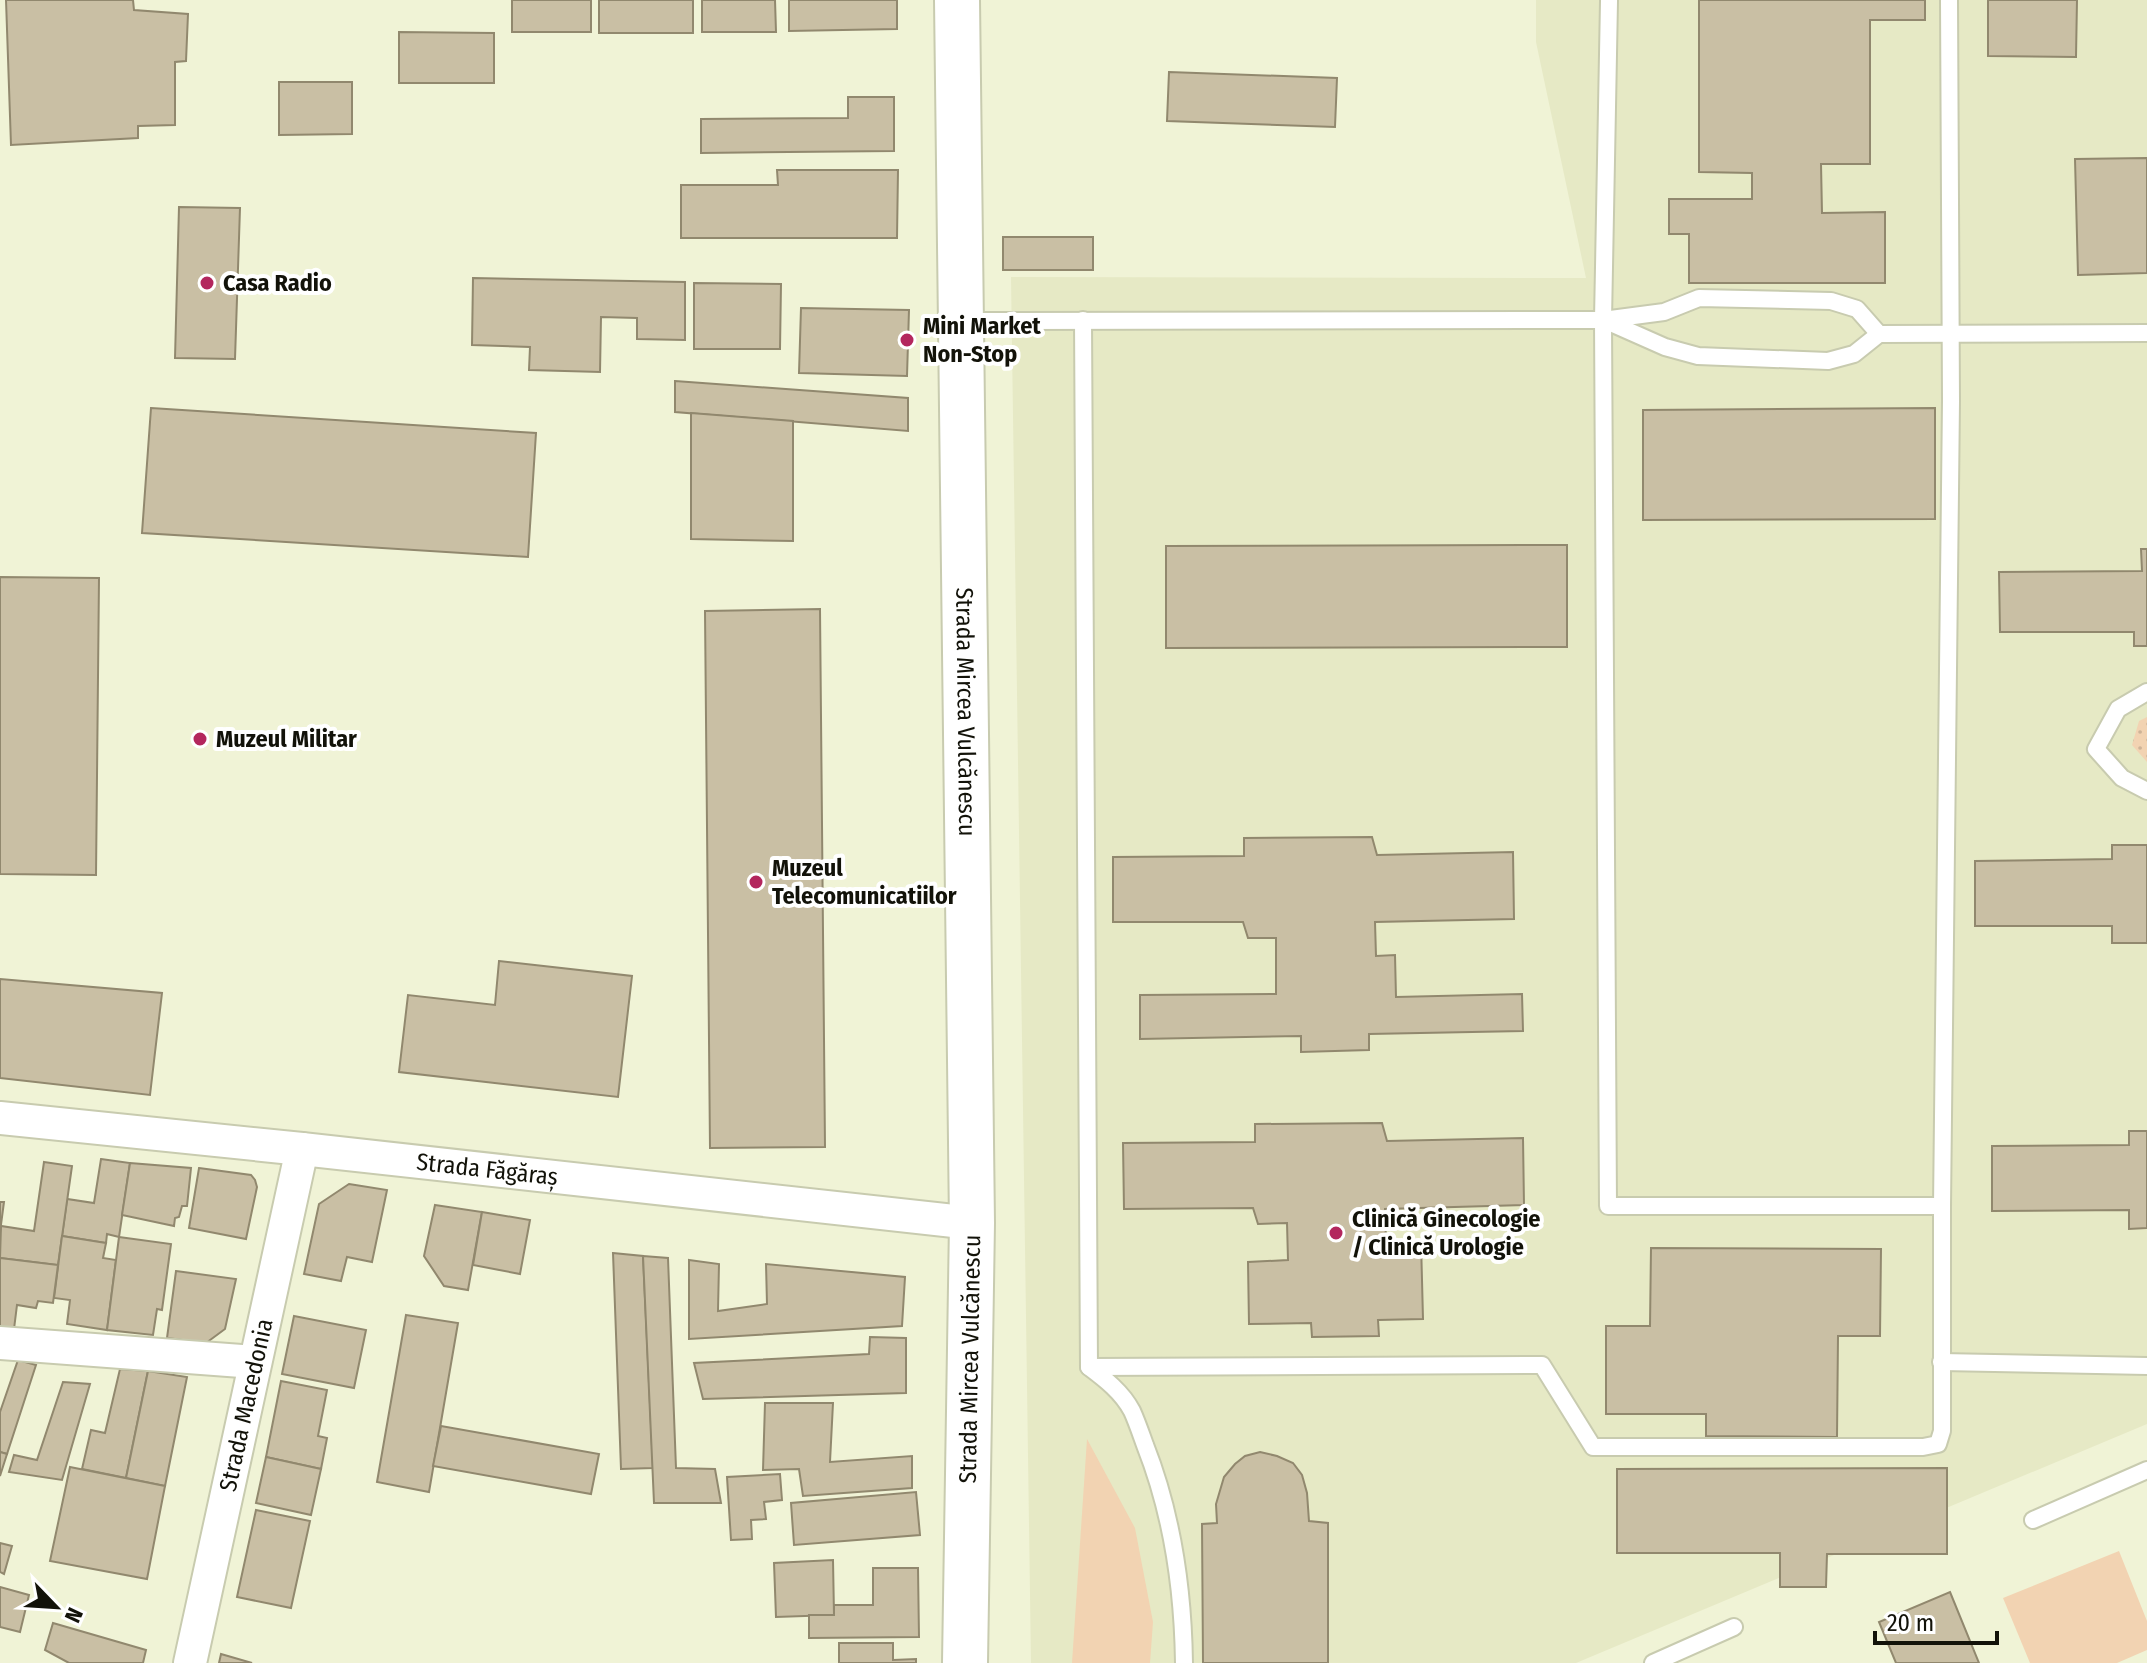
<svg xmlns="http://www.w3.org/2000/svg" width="2147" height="1663" font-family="'Fira Sans Condensed',sans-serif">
<defs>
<pattern id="grass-dots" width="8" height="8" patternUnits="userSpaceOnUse" patternTransform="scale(2)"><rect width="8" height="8" fill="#f2d3b2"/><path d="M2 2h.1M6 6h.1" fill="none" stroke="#ceb498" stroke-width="1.8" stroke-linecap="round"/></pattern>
</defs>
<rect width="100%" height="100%" fill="#f0f3d6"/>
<!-- built -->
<path fill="#e6e9c5" d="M1536,0H2147V1424L1576,1663H1031L1011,277L1586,278L1536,42Z"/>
<!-- grass -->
<path fill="url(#grass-dots)" d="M2147,717V762L2132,745L2139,721Z"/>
<!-- park -->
<g fill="#f2d3b2">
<path d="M1087,1439L1135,1528L1153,1622L1150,1663H1072Z"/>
<path d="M2119,1551L2147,1621V1650L2117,1663H2030L2003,1598Z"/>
</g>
<!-- building -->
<g fill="#c9bfa4" stroke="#91886e" stroke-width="2">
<path d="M6,0H133L134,10L188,14L186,61L175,62V125L138,126V138L11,145Z"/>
<rect x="512" y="0" width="79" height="32"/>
<rect x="599" y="0" width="94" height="33"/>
<path d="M702,0H775L776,32H702Z"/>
<path d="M789,0H897V29L789,31Z"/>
<path d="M1699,0H1925V20H1870V164H1821L1822,213L1885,212V283H1689V234H1669V199H1752V173L1699,172Z"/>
<path d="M1988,0H2077L2076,57L1988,56Z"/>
<path d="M399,32L494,33V83H399Z"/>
<path d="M1169,72L1337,78L1335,127L1167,121Z"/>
<path d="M279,82H352V134L279,135Z"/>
<path d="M848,97H894V151L701,153V119L848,118Z"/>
<path d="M2147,158V273L2078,275L2075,159Z"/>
<path d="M777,170H898L897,238H681V185H778Z"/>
<path d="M179,207L240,208L235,359L175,358Z"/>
<rect x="1003" y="237" width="90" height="33"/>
<path d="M473,278L685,282V340L637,339V318L601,317L600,372L529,370L530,347L472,345Z"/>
<path d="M694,283L781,284L780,349H694Z"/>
<path d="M801,308L909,310L907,376L799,373Z"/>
<path d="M675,381L908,398V431L675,412Z"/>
<path d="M151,408L536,433L528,557L142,533Z"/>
<path d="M1935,408V519L1643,520V410Z"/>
<path d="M691,413L793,421V541L691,539Z"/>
<path d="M1567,545V647L1166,648V546Z"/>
<path d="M2141,549H2147V646H2134V632H2000L1999,572L2142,571Z"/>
<path d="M0,577L99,578L96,875L0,874Z"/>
<path d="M820,609L825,1147L710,1148L705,611Z"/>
<path d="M1372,837L1377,855L1513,852L1514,919L1375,922L1376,956L1395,955L1396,997L1522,994L1523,1031L1369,1034V1050L1301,1052V1036L1140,1039V995L1276,994V938H1248L1243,922H1113V857L1244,856V838Z"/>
<path d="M2112,845H2147V943H2112V926H1975V861L2112,859Z"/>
<path d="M499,961L632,976L618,1097L399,1072L408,995L495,1005Z"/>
<path d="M0,979L162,993L150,1095L0,1078Z"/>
<path d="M1382,1123L1387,1141L1523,1138L1524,1205L1385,1209L1386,1242L1421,1241L1423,1319L1378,1320L1379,1336L1312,1337L1311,1323L1249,1324L1248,1262L1288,1260L1287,1223L1258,1224L1253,1208L1124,1209L1123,1143L1255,1142V1124Z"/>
<path d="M2129,1131H2147V1228L2129,1229V1210L1992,1211V1146L2129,1145Z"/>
<path d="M101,1159L130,1163L119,1237L107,1234L106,1243L62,1236L67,1199L94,1203Z"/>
<path d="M44,1162L72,1166L58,1265L0,1258L1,1226L34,1231Z"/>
<path d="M130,1163L191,1168L187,1206H182L179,1217L175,1218L174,1226L122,1215Z"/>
<path d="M199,1168L251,1175L255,1180L257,1187L246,1239L189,1228Z"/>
<path d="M349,1184L387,1190L372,1262L347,1257L341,1281L304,1274L319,1204Z"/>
<path d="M0,1202H4L0,1232Z"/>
<path d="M435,1205L482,1212L468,1290L444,1286L424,1256Z"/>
<path d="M482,1212L530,1220L520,1274L473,1265Z"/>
<path d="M62,1236L106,1243L103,1258L116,1260L107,1330L67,1324L70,1300L54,1298Z"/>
<path d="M119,1237L171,1244L162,1310L157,1309L153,1335L107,1330Z"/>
<path d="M1651,1248L1881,1249L1880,1336H1838L1837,1437L1706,1436V1414H1606V1326H1650Z"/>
<path d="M613,1253L643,1256L653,1468L621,1469Z"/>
<path d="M643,1256L668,1258L676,1468L715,1469L721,1503H654Z"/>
<path d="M0,1258L58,1265L53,1303L38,1301L36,1308L17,1305L14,1329L0,1327Z"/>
<path d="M689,1260L719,1264L718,1311L767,1304L766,1264L905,1277L902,1326L689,1339Z"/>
<path d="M176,1271L236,1279L225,1329L206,1343L167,1338Z"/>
<path d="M406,1315L458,1323L429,1492L377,1482Z"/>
<path d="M294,1316L366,1330L354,1388L282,1374Z"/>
<path d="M870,1337L906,1338V1393L703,1399L694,1363L869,1354Z"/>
<path d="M18,1360L36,1365L7,1454L0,1452V1412Z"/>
<path d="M120,1369L148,1371L126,1478L82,1469L91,1430L105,1433Z"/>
<path d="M148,1371L187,1377L165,1486L126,1478Z"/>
<path d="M281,1381L327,1390L318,1436L327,1438L321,1469L266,1457Z"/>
<path d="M63,1382L90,1384L62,1480L9,1472L14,1455L37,1460Z"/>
<path d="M765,1403H833L830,1462L912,1456V1488L803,1496L799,1469L763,1470Z"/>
<path d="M441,1426L599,1454L591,1494L433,1466Z"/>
<path d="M0,1452L7,1454L0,1476Z"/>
<path d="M1260,1452L1277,1456L1293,1463L1302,1475L1307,1493L1309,1521L1328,1523V1663H1203L1202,1524L1217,1523L1216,1504L1224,1477L1235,1464L1245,1456Z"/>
<path d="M266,1457L321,1469L311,1515L256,1503Z"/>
<path d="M70,1467L165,1486L147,1579L50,1561Z"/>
<path d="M1947,1468V1554H1827L1826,1587H1780V1553H1617V1469Z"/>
<path d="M780,1474L782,1500L764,1502L766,1519L751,1520L752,1539L731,1540L727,1477Z"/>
<path d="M916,1492L920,1535L794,1545L791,1503Z"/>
<path d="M256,1510L310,1521L291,1608L237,1597Z"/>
<path d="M0,1543L12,1546L4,1574L0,1572Z"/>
<path d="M833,1560L834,1615L776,1617L774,1563Z"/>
<path d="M873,1568H918L919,1637L809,1638V1615H834V1605H873Z"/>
<path d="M0,1587L29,1595L20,1632L0,1627Z"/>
<path d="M1950,1592L1979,1663H1896L1879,1622Z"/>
<path d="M53,1623L146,1650L143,1663H69L45,1650Z"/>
<path d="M839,1643H893V1660L916,1659V1663H839Z"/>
<path d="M221,1654L252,1663H219Z"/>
</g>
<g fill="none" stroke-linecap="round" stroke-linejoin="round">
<!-- lane casing -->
<g stroke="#c8cbaf" stroke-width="20">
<g id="lane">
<path d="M1609,1L1603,320L1608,1206H1942L1951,401L1949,0"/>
<path d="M1083,320L1089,1367C1105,1379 1122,1392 1132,1411C1137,1422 1141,1434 1145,1445C1173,1516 1183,1588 1184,1663"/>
<path d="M1604,320L1665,347L1698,356L1828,361L1854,354L1879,334"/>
<path d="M963,321L1603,320L1664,312L1699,298L1831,301L1857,309L1879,334L2147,333"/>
<path d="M2147,692L2118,709L2096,749L2122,778L2147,791"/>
<path d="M1941,1362L2147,1366"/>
<path d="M1089,1367L1542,1365L1593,1447H1923L1938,1444L1942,1431V1206"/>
<path d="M2033,1520L2147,1470"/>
<path d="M1653,1663L1734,1627"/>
</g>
</g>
<!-- street casing -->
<g stroke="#c8cbaf" stroke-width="36">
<g id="street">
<path id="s1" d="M0,1118L302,1149L972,1223"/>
<path d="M0,1343L255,1362"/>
<path id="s2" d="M190,1663L302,1149"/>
</g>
</g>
<!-- secondary casing -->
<g stroke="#c8cbaf" stroke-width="48">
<g id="secondary">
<path id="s3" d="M957,0L972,1223L965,1663"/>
</g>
</g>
<!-- lane -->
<use href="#lane" stroke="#fff" stroke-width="16"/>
<!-- street -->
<use href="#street" stroke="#fff" stroke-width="32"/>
<!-- secondary -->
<use href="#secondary" stroke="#fff" stroke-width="44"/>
</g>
<!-- markers -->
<g fill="#b3265d" stroke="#fff" stroke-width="3">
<circle cx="207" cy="283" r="8"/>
<circle cx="907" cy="340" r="8"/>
<circle cx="200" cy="739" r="8"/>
<circle cx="756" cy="882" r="8"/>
<circle cx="1336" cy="1233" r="8"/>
</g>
<g text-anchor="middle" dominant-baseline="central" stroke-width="8" stroke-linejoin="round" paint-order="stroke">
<!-- poi labels -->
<g font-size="24" font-weight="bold" fill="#121209" stroke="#fff" text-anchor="start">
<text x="223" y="283">Casa Radio</text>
<text x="923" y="326">Mini Market<tspan x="923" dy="28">Non-Stop</tspan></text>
<text x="216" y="739">Muzeul Militar</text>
<text x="772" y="868">Muzeul<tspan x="772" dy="28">Telecomunicatiilor</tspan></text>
<text x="1352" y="1219">Clinică Ginecologie<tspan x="1352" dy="28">/ Clinică Urologie</tspan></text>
</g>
<!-- street labels -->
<g font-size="24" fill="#121209" stroke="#fff">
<text stroke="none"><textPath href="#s3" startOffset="712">Strada Mircea Vulcănescu</textPath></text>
<text stroke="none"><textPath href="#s1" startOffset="490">Strada Făgăraș</textPath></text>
<text transform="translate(970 1359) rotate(-89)">Strada Mircea Vulcănescu</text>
<text stroke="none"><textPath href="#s2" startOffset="264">Strada Macedonia</textPath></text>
</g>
</g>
<!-- north arrow -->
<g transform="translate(56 1607) rotate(115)" stroke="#ffffff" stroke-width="6" paint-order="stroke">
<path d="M0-6L14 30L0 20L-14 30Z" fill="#121209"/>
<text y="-12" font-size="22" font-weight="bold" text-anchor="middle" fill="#121209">N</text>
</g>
<!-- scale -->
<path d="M1875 1631v12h122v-12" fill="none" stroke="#121209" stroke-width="4"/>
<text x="1887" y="1631" font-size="24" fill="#121209" stroke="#ffffff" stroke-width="6" paint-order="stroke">20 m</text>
</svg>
